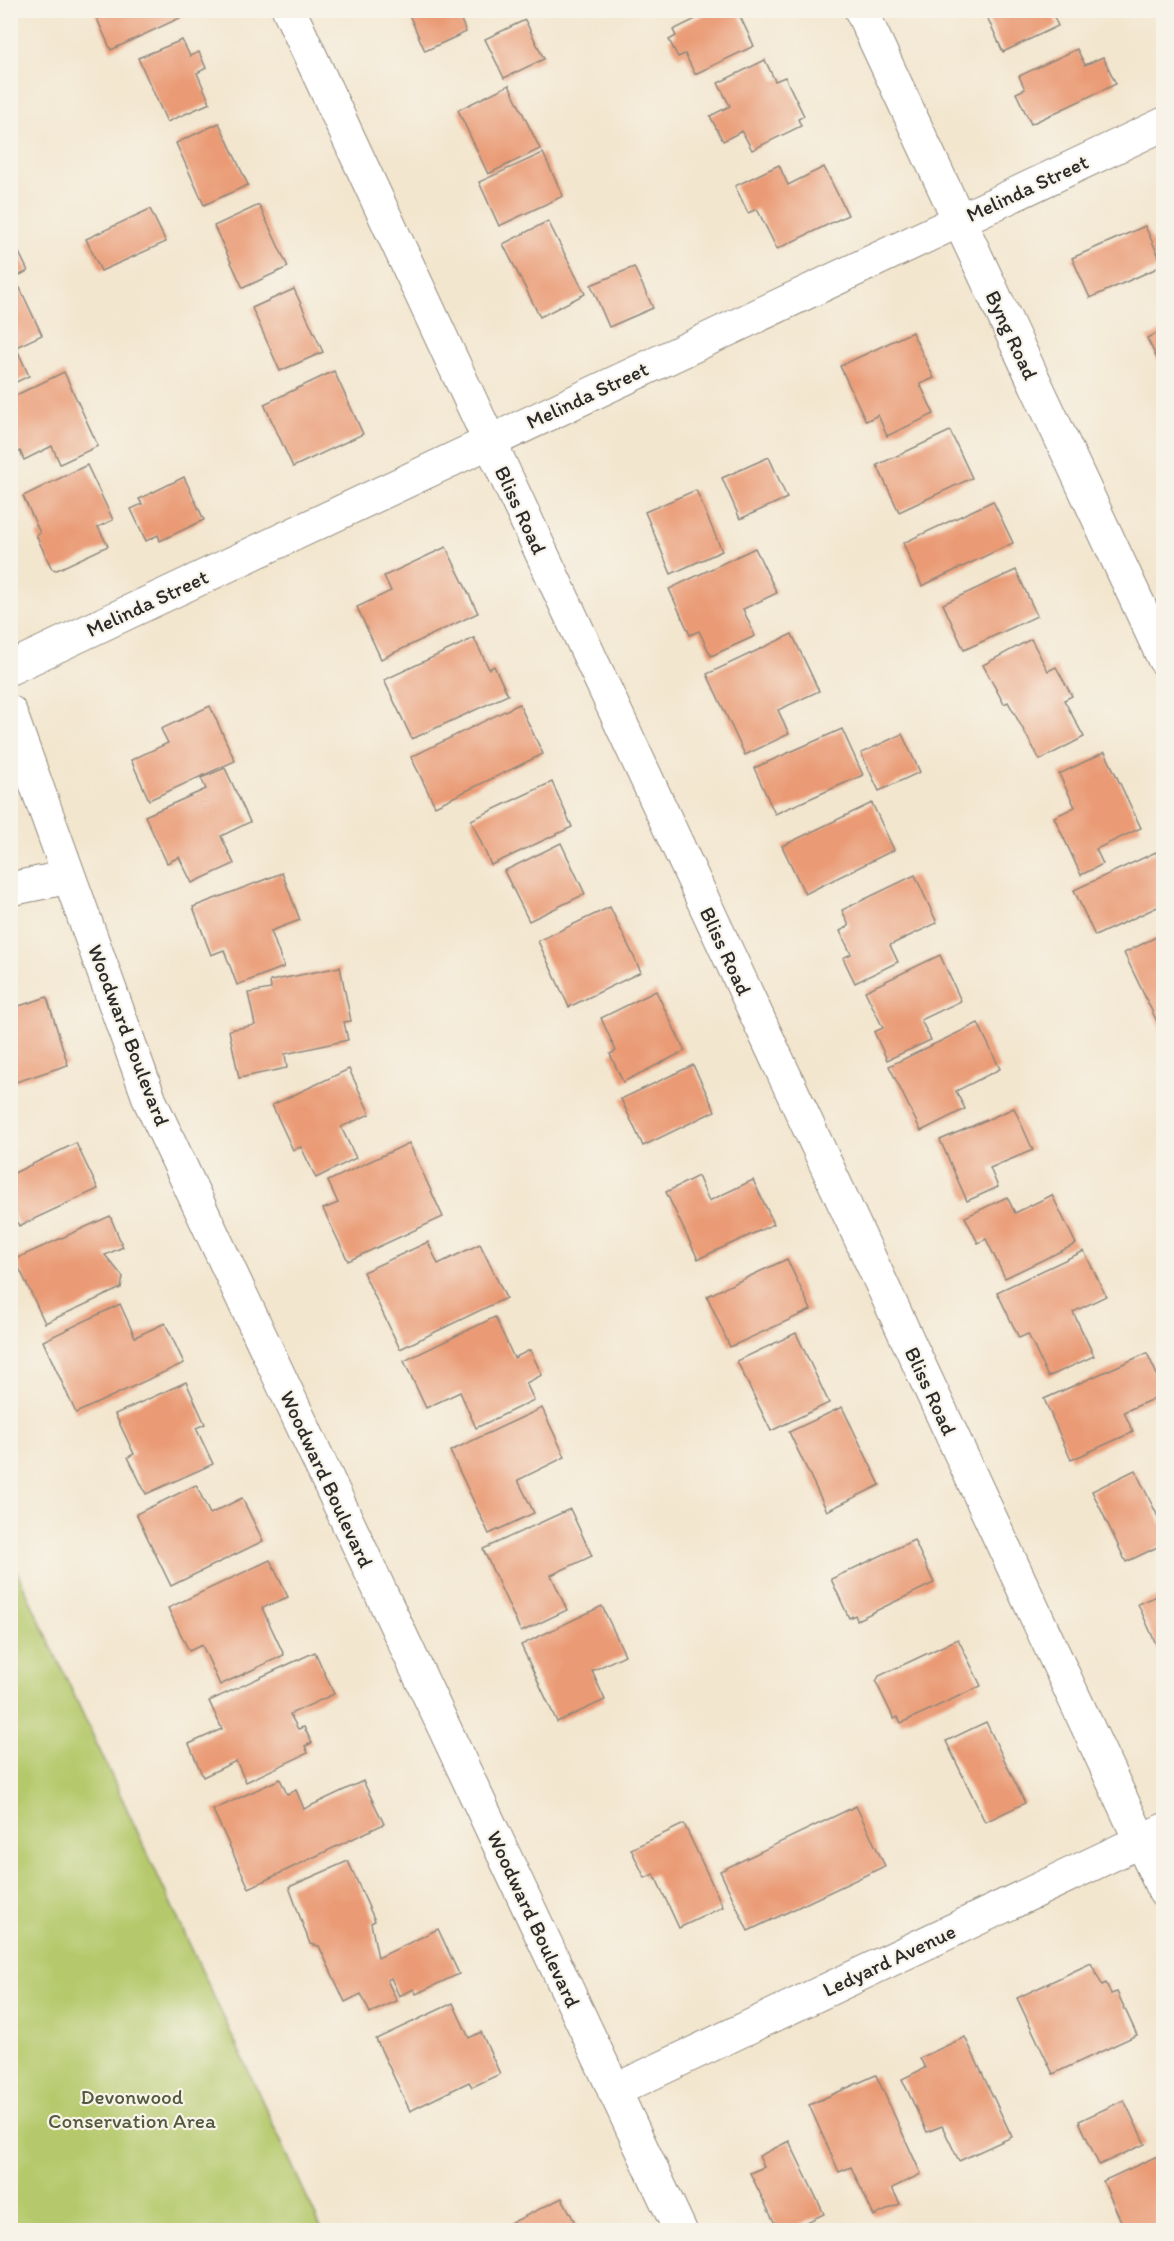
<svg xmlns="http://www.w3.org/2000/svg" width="1174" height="2241" font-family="Itim,sans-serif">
<rect width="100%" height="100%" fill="#f7f3e8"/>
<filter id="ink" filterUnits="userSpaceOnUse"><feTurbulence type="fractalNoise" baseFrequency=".0167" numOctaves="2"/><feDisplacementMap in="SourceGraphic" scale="12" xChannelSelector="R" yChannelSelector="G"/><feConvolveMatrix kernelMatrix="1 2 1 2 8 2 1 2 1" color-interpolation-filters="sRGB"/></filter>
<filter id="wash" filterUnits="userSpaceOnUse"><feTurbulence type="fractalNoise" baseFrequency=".008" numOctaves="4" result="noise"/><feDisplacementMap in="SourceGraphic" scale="24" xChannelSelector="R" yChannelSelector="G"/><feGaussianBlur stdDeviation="1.35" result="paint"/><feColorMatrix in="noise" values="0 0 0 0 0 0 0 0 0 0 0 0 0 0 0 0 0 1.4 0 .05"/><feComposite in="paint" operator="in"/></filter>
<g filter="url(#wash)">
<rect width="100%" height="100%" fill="#f3e6cf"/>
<!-- green -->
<path fill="#b5c96c" stroke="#707a4c" stroke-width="1.5" d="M11,1559L322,2230H11Z"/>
<g id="blocks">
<!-- building -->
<g fill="#ea9b76">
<path d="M93,10H179L182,17L111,50Z"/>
<path d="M407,10H457L466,32L425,51Z"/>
<path d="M714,10H737L754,46L695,74L685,54L678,57L669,40L676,36L673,30Z"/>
<path d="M984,10H1051L1058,26L1003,52Z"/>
<path d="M525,20L544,59L504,78L485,39Z"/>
<path d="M182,40L190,56L199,52L206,68L197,73L210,103L167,122L138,58Z"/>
<path d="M1077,49L1085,65L1103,57L1116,84L1031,124L1016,93L1025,89L1019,76Z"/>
<path d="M765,60L775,81L785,77L804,116L798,119L801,126L752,150L742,131L723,141L710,116L730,106L718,83Z"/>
<path d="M509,85L540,149L488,174L458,110Z"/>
<path d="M219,123L248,185L204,205L176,143Z"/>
<path d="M543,153L563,196L499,226L479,182Z"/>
<path d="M779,165L788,185L824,167L848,215L777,249L757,209L748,213L735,186Z"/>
<path d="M259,205L288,267L243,288L214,226Z"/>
<path d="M150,209L166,242L101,271L86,239Z"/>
<path d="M548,221L585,294L540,317L503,244Z"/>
<path d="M1145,226L1162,263L1155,269L1090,298L1072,258Z"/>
<path d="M10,234L28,271L10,280Z"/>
<path d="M634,267L653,308L609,327L591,285Z"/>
<path d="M20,288L42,335L16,347L29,376L10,385V293Z"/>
<path d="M294,289L323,352L280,371L252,308Z"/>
<path d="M1164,330V373L1147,338Z"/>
<path d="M912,332L934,378L920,384L934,414L887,436L878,415L866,421L840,366Z"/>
<path d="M334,371L363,434L293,467L264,404Z"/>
<path d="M64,372L98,446L60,464L52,446L24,460L20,451L10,456V398Z"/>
<path d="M950,431L972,478L899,512L877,465Z"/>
<path d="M769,457L787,498L740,519L722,478Z"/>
<path d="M87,465L113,520L98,527L108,546L57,570L52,569L36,535L40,533L23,496Z"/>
<path d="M184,477L204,520L160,541L158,535L146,541L131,509L142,504L139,499Z"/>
<path d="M696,490L722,551L671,574L645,512Z"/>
<path d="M993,501L1013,543L922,586L903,543Z"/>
<path d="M446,547L478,613L381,659L357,607L391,591L384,576Z"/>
<path d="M755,548L777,593L743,609L755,636L711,656L699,631L690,635L669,589Z"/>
<path d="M1016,570L1037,616L964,650L943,604Z"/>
<path d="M792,634L819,691L778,710L789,734L745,755L707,674Z"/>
<path d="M474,638L489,669L494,666L508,695L412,739L384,680Z"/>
<path d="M1031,639L1048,671L1056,667L1072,696L1064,700L1084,737L1040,760L1008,702L1004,704L983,665Z"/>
<path d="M519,704L543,754L435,806L411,757Z"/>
<path d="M210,706L235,761L149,800L131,760L168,743L161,729Z"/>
<path d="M842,729L863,775L775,814L754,768Z"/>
<path d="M902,734L920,772L879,791L861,753Z"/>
<path d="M1105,752L1141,828L1096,849L1103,864L1081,875L1054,817L1075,807L1059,774Z"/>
<path d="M225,768L250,822L221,836L234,864L192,883L179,857L167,863L145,816L206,789L201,778Z"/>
<path d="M552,782L572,827L491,865L471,820Z"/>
<path d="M872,803L894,850L805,894L782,846Z"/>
<path d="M561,843L585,894L529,921L504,871Z"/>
<path d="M1156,852L1164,869V904L1095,936L1074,890Z"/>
<path d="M282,873L300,920L271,931L284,967L237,985L224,950L211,955L193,907Z"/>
<path d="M915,875L937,923L890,945L898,962L855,983L843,958L851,954L840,931L849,926L842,910Z"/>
<path d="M610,907L641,972L569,1007L538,941Z"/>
<path d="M1164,933V1036L1124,953Z"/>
<path d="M940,955L961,1001L921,1020L931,1040L887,1060L874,1032L883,1028L865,991Z"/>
<path d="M340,967L351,1021L344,1022L348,1040L285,1054L287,1068L239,1078L229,1030L255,1025L248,993L271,989L270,981Z"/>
<path d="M11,990L16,1007L47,997L68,1065L10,1084Z"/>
<path d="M656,991L685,1051L623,1082L610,1054L616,1051L601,1018Z"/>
<path d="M978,1023L1000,1069L956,1091L965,1109L921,1131L889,1066Z"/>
<path d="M693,1065L715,1111L643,1146L621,1099Z"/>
<path d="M349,1069L370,1114L341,1127L356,1158L316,1178L301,1147L293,1150L272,1105Z"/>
<path d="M1014,1108L1033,1150L990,1168L998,1187L967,1201L940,1140Z"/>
<path d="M76,1143L98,1189L19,1226L10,1206V1175Z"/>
<path d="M409,1143L443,1217L348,1261L323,1209L338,1203L328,1181Z"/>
<path d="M698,1176L709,1201L753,1180L774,1224L698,1259L666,1192Z"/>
<path d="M1052,1195L1076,1244L1005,1278L986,1239L978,1243L965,1217L1007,1197L1015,1213Z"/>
<path d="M110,1216L123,1247L105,1255L123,1277L121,1288L45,1323L15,1259Z"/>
<path d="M428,1242L438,1264L480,1244L506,1298L400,1349L363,1272Z"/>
<path d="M1084,1251L1106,1296L1073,1312L1094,1356L1048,1377L1028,1334L1019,1338L997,1292Z"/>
<path d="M787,1259L811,1310L730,1347L707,1296Z"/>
<path d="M120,1304L135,1337L165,1323L184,1363L76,1413L43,1341Z"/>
<path d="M495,1317L514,1358L530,1350L542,1375L526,1383L534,1400L476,1428L460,1392L426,1408L404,1361Z"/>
<path d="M796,1333L829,1403L771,1431L737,1361Z"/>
<path d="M1147,1353L1164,1390V1394L1124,1412L1133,1432L1071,1460L1044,1399Z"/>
<path d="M186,1382L205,1424L196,1428L213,1464L146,1494L128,1457L134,1454L115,1414Z"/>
<path d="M842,1407L880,1485L827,1511L789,1432Z"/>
<path d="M542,1408L565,1457L518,1480L534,1513L489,1534L450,1451Z"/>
<path d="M1135,1470L1164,1529V1544L1126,1562L1092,1491Z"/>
<path d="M196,1485L210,1514L242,1498L263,1541L171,1586L136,1514Z"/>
<path d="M570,1509L592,1556L551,1575L567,1610L521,1632L483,1549Z"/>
<path d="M914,1540L934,1583L857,1620L855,1615L849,1618L831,1579Z"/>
<path d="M270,1560L288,1597L262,1608L284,1655L220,1685L202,1645L189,1651L168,1608Z"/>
<path d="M1164,1593V1651L1160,1653L1138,1604Z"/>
<path d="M602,1606L625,1655L592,1671L605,1700L557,1722L521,1645Z"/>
<path d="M958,1639L981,1686L901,1723L898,1717L894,1719L876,1682L879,1676Z"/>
<path d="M315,1652L334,1694L290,1714L298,1729L304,1727L312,1743L305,1746L308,1753L246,1782L236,1761L203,1777L189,1744L222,1729L209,1701Z"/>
<path d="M986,1722L1025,1803L985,1822L946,1741Z"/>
<path d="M280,1779L287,1794L296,1790L304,1809L363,1781L384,1824L249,1888L213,1810Z"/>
<path d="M856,1806L885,1866L748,1931L720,1871Z"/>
<path d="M684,1824L723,1907L679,1928L654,1874L645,1878L631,1849Z"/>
<path d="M348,1861L375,1921L371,1923L378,1958L438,1929L459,1974L416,1994L414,1989L399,1996L391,1978L387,1980L397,2001L370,2013L361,1994L345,2002L319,1946L310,1944L289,1887Z"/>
<path d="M1091,1963L1102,1985L1106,1983L1111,1994L1117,1992L1137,2035L1053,2074L1017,1998Z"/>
<path d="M453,2003L469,2038L481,2032L500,2074L472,2087L469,2082L410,2111L376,2039Z"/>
<path d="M965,2037L1012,2137L959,2161L942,2126L927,2132L902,2079L925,2068L920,2058Z"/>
<path d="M876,2075L921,2174L892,2188L900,2204L874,2216L851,2167L839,2172L809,2105Z"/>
<path d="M1124,2100L1145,2144L1099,2165L1079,2121Z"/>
<path d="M789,2141L824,2214L790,2230H778L750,2173L764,2167L759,2156Z"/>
<path d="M1164,2153V2230H1125L1103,2181Z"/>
<path d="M562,2198L579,2230H497Z"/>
</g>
</g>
</g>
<g filter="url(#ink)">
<use href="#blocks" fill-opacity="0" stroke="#8f887d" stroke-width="1.5"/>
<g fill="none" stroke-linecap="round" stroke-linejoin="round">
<!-- minor casing -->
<g stroke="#8f887d" stroke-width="35">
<g id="minor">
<path d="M289,10L1164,1891"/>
<path d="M861,10L1164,659"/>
<path d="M10,668L1164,124"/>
<path d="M10,712L150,1101L680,2230"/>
<path d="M10,889L69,877"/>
<path d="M614,2091L1164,1830"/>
</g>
</g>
<!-- minor -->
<use href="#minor" stroke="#fff" stroke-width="33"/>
</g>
</g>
<g text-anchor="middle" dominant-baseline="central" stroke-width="4.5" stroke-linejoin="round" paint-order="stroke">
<!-- street labels -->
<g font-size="21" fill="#2b2b2b" stroke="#f7f3e8">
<text transform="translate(1027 188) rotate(-25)">Melinda Street</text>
<text transform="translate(1012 335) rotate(65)">Byng Road</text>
<text transform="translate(587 395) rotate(-25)">Melinda Street</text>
<text transform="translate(521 510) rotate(65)">Bliss Road</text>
<text transform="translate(147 603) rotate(-25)">Melinda Street</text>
<text transform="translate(726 951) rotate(65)">Bliss Road</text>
<text transform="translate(129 1035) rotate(69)">Woodward Boulevard</text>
<text transform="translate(931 1391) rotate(65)">Bliss Road</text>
<text transform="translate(327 1479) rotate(65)">Woodward Boulevard</text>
<text transform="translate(534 1919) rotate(65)">Woodward Boulevard</text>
<text transform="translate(889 1960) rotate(-25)">Ledyard Avenue</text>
</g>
<!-- park labels -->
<g font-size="21" fill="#545a3e" stroke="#f7f3e8">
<text x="132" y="2096">Devonwood<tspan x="132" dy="24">Conservation Area</tspan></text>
</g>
</g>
<!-- margin -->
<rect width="1174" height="2241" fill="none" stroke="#f7f3e8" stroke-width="36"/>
</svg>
